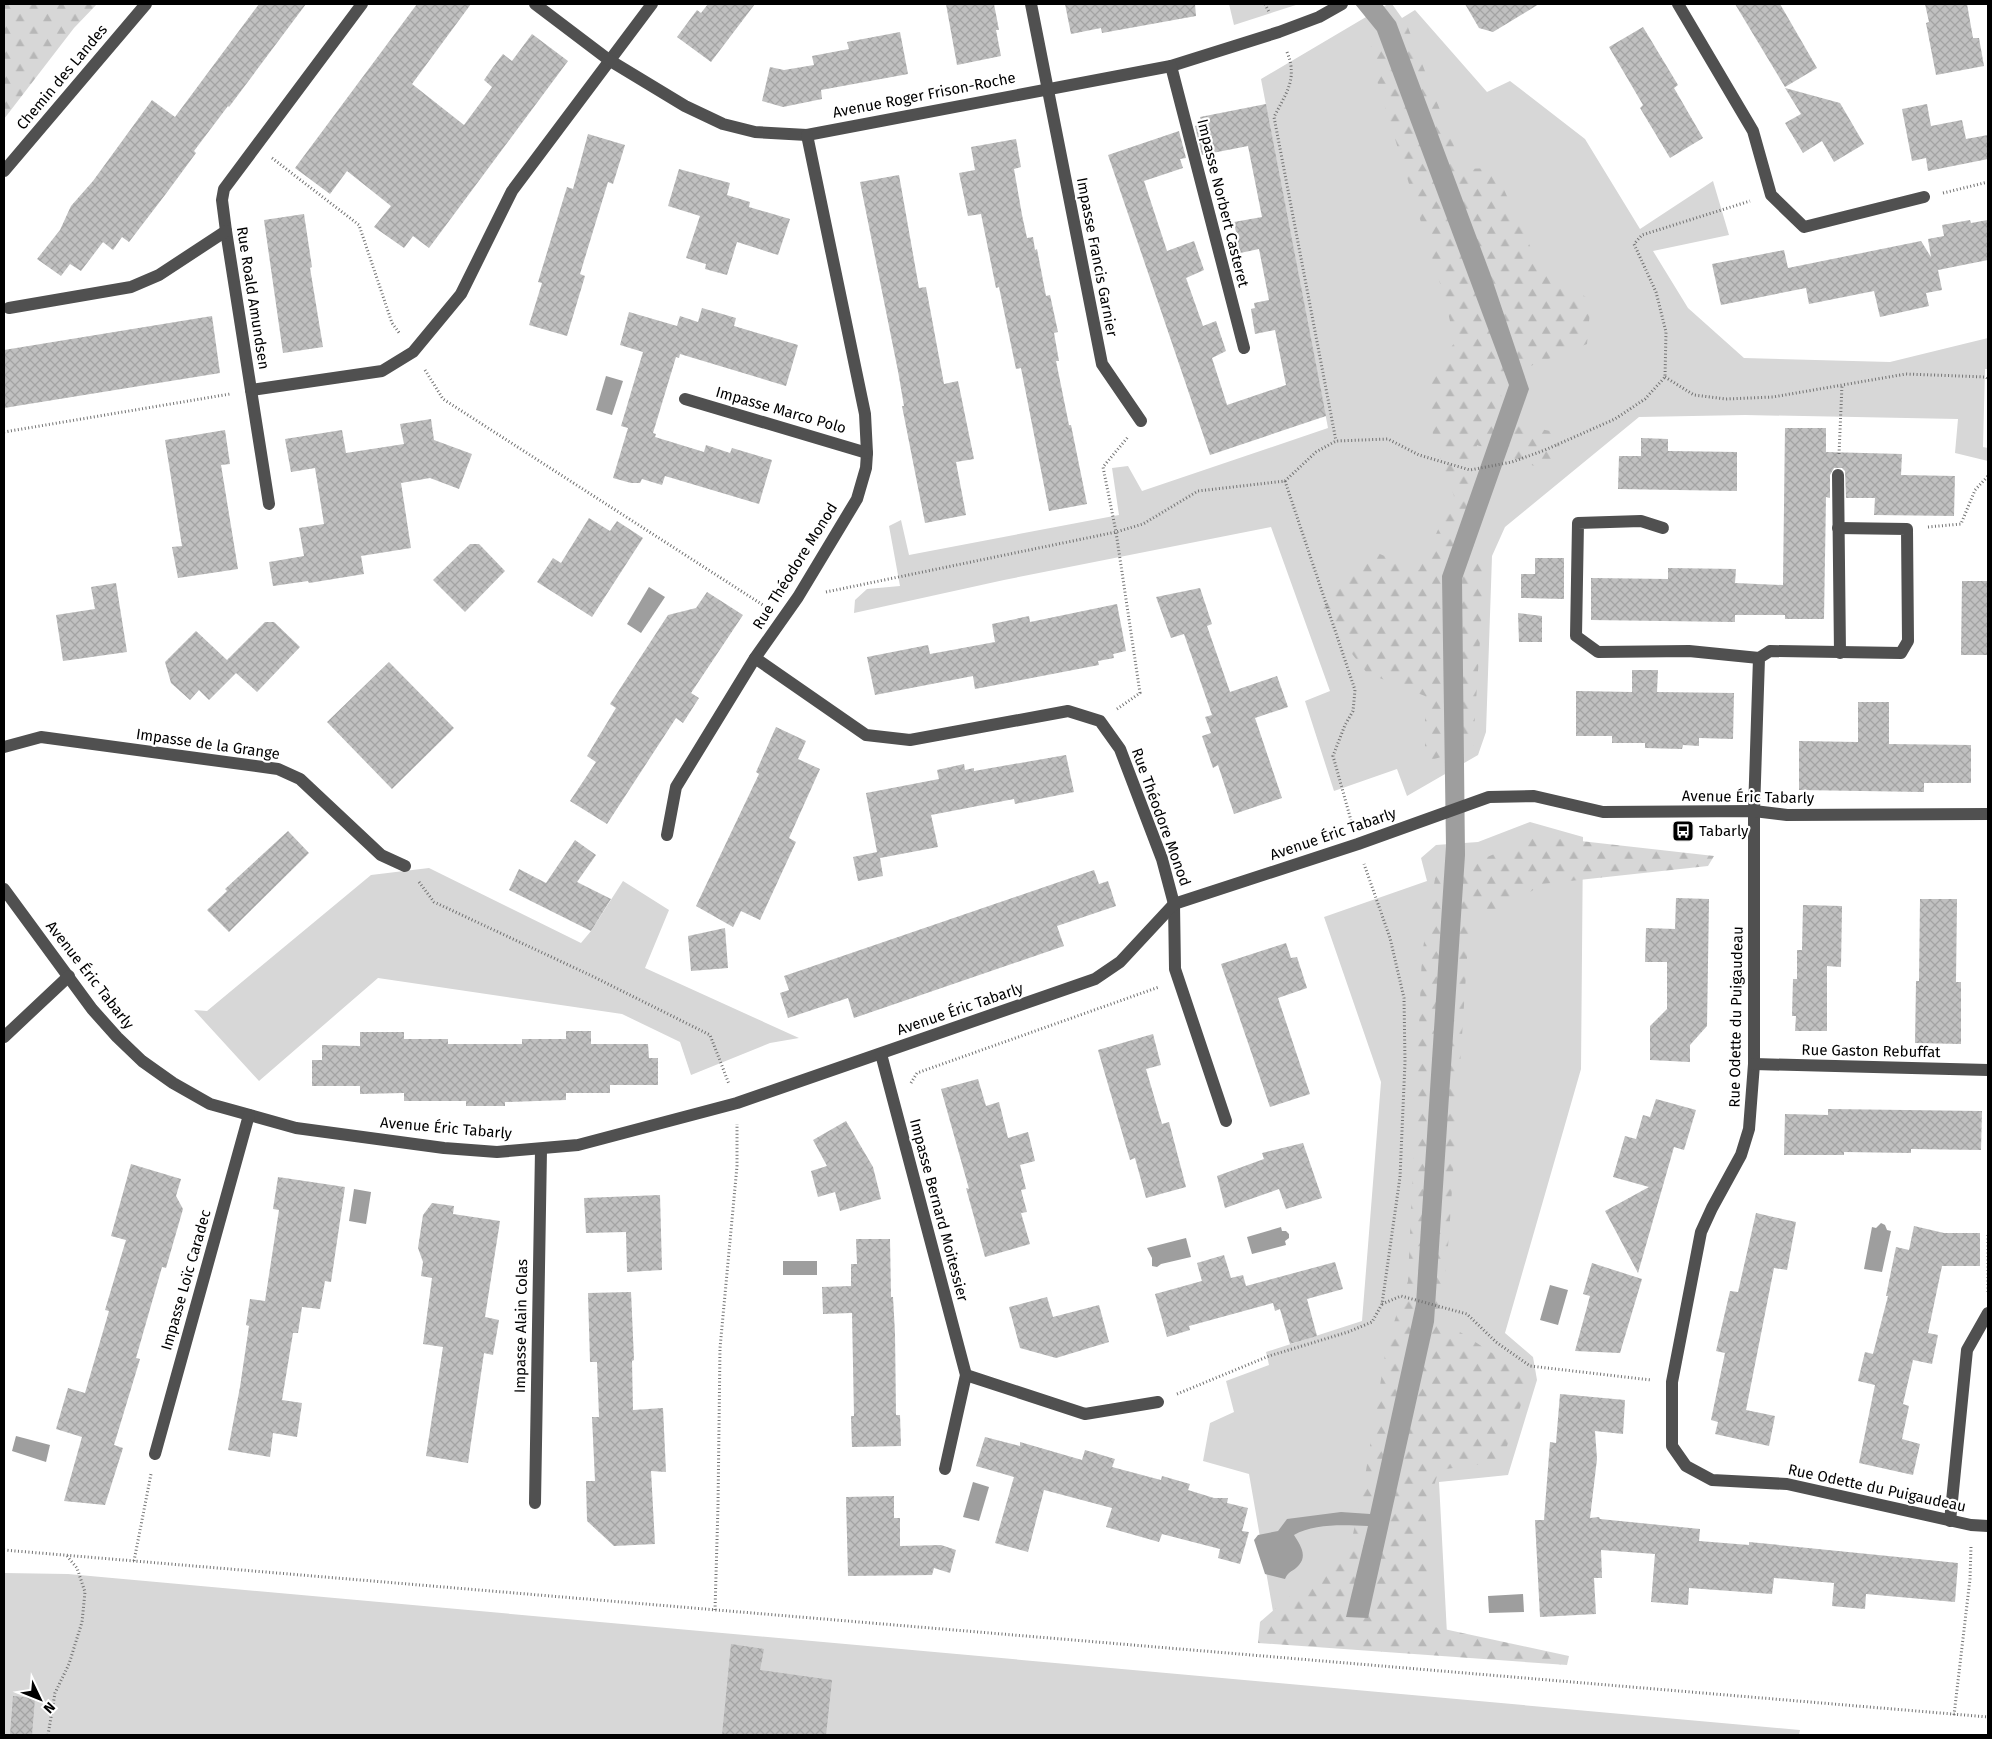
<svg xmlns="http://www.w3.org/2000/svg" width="1992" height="1739" font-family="'Fira Sans',sans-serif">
<defs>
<pattern id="forest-firs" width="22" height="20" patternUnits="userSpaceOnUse" patternTransform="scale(1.25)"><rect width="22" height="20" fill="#d7d7d7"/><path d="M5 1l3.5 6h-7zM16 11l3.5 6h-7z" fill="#b7b7b7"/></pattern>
<pattern id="building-cross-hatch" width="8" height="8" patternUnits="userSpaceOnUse" patternTransform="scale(1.25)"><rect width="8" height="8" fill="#c0c0c0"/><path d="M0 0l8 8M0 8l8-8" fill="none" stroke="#a3a3a3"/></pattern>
</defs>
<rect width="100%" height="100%" fill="#fff"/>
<!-- green -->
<g fill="#d7d7d7">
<path d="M1229,4H1299L1234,25Z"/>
<path d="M1388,4H1392L1402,18L1415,10L1487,92L1510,81L1585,139L1640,229L1713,181L1729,235L1653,251L1688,308L1744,358L1890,362L1988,338V369H1985L1983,447L1988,448V461L1955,453L1958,419L1745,415L1639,417L1505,527L1492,556L1486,732L1478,755L1407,796L1397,769L1334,791L1305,701L1330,691L1271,527L1004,580L854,613L855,600L867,589L900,586L889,526L901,520L909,555L1119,515L1112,468L1128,466L1142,491L1328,428L1261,79Z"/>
<path d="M1530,822L1583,837L1581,1069L1505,1333L1533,1357L1537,1380L1508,1475L1439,1482L1447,1634L1278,1640L1249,1474L1203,1461L1210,1423L1234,1412L1226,1381L1269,1365L1266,1352L1362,1321L1381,1082L1324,917L1427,881L1421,858L1436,845L1478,842Z"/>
<path d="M429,868L581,943L591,931L623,881L669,910L645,968L799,1038L770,1043L691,1075L680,1042L622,1014L378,978L259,1081L194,1010L207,1011L371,875Z"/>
<path d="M4,1573L68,1574L1800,1730L1799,1735H4Z"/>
</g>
<!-- forest -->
<g fill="url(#forest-firs)">
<path d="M4,4H97L74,28L4,119Z"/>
<path d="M1407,25L1463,169L1494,168L1541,270L1591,300L1587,344L1497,379L1508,422L1550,431L1564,453L1548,471L1477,445L1464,532L1485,564L1473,747L1425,762V696L1367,673L1320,613L1370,550L1419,570L1454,496L1433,438L1429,378L1455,342L1444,296L1367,49Z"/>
<path d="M1536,836L1714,856L1708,866L1542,884L1502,911L1470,913L1449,1235L1441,1323L1460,1332L1530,1378L1502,1461L1439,1470L1426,1511L1430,1626L1569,1656L1567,1665L1258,1643L1260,1622L1351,1543L1363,1489L1387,1343L1408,1281L1422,954L1436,873L1485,858Z"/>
</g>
<!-- water -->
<g fill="#9e9e9e">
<path d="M1355,4H1382L1396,22L1490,273L1529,389L1462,579L1465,855L1434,1322L1368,1618L1346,1617L1368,1526C1345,1525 1314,1523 1294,1535C1299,1543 1308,1555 1299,1565C1293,1572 1289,1570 1285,1579L1265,1574L1254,1540L1258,1535L1278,1531L1287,1519L1341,1512L1370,1514L1416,1304L1446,846L1442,576L1509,385L1377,31Z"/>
<path d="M606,376L623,381L612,415L596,410Z"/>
<path d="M649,587L665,597L641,633L627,624Z"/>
<path d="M354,1189L371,1192L366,1224L349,1221Z"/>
<path d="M1881,1223L1885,1225L1887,1230L1891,1231L1882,1272L1864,1269L1872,1227L1876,1228Z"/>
<path d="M1281,1227L1282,1231H1286L1289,1234V1238L1285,1241L1286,1245L1252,1254L1247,1237Z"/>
<path d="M1186,1238L1191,1257L1161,1264L1157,1267L1152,1266V1258L1147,1248Z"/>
<rect x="783" y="1261" width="34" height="14"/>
<path d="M1550,1285L1568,1290L1558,1325L1540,1320Z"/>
<path d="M16,1436L50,1445L46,1462L12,1451Z"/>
<path d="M973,1482L989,1487L979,1521L963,1517Z"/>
<path d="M1523,1594L1524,1612L1489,1613L1488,1596Z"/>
</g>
<!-- building -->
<g fill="url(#building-cross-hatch)">
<path d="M259,4H306L229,107L228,106L194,151L196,153L165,195L129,242L122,237L113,250L103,242L81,271L70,264L61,276L37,259L60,230L71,206L93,181L152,100L175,117Z"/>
<path d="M417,4H471L412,84L464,125L492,87L484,80L493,67L503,54L512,61L532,34L568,61L429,248L413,236L404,248L374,227L391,206L347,171L330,194L295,168Z"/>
<path d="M708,4H755L711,62L677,37L697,10L701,13Z"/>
<path d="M946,4H994L999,30H996L1001,56L957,65Z"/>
<path d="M1065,4H1195L1196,16L1102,33L1101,28L1071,34Z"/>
<path d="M1465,4H1539L1493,32L1479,28Z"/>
<path d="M1735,4H1780L1817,68L1785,87Z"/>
<path d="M1925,4H1967L1973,38H1979L1984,66L1936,75L1926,23L1929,22Z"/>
<path d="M1643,27L1678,85L1674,88L1703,138L1670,158L1640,108L1643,105L1609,47Z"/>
<path d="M900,32L908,74L821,90L822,99L783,107L762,101L770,67L784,70L814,65L812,56L849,49L847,42Z"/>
<path d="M1785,88L1840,103L1864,144L1834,162L1822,141L1803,153L1785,123L1801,114Z"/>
<path d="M1266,104L1326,416L1210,455L1108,155L1179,131L1186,158L1180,159L1183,168L1144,181L1167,251L1194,241L1204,270L1186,278L1203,326L1216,321L1226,351L1212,358L1227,405L1286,385L1275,330L1255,334L1251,309L1255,308L1254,303L1269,300L1259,249L1240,253L1234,222L1262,217L1248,146L1202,155L1195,126L1202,124L1200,117Z"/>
<path d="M1927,104L1931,126L1962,120L1966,139L1988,135V159L1928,171L1926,158L1912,161L1902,109Z"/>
<path d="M588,134L625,145L613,184L608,182L580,274L585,276L567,336L529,325L542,283L538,282L567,187L573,189Z"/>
<path d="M1016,139L1021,167L1014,169L1022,215L1027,238L1033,237L1035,250L1037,249L1046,296L1050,295L1058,332L1054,333L1059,361H1056L1069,425H1071L1087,504L1049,511L1021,368L1016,369L999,287L996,288L981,214L968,216L959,173L975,170L971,147Z"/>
<path d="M679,169L730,183L727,195L750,202L749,207L790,219L778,255L737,242L727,275L705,269L706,264L686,258L700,216L668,206Z"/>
<path d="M899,175L919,288L926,287L944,384L958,381L974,459L956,462L966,515L925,523L902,406H904L898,371L860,182Z"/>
<path d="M304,214L312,267L310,268L323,347L283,353L264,220Z"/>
<path d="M1970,220L1971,223L1988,220V260L1938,270L1942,290L1926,293L1929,306L1880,317L1874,291L1809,304L1806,288L1721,305L1712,264L1784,250L1788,268L1921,241L1931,257L1928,239L1944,236L1942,225Z"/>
<path d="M702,308L736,318L734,326L798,345L786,386L680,354L679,358L676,357L653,433L656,434L655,437L704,452L706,445L730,453L732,448L772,460L759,504L665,476L662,485L642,479L640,483H631L613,478L628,428L621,426L643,352L620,345L629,312L677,326L680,316L698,322Z"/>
<path d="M212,316L220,373L4,408V350Z"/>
<path d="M431,419L434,440L472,454L459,489L430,478L401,483L411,548L361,556L364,574L309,583L308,581L273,586L269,562L304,556L299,528L324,524L315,468L291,472L285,439L342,430L346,453L404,444L400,424Z"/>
<path d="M1785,428H1826V452L1902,454L1901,475L1955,476L1954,516L1874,515L1875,498H1846L1845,471L1842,468H1834L1830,475V498L1826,497L1824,619H1785V615H1735V622L1591,620V578L1668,579V568L1736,569L1735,583L1783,585Z"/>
<path d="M225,430L230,464L221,465L238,569L178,578L172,547L182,546L165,440Z"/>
<path d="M1641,438L1668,439V451L1737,452V491L1618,489L1619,456H1641Z"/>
<path d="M589,518L610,531L617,521L643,538L592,617L537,582L553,558L561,563Z"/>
<path d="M470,544H479L505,571L465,612L433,580Z"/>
<path d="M1535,558H1564V599L1521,598V574H1535Z"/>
<path d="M1962,581H1988V655H1961Z"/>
<path d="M116,583L127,652L63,661L56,615L95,609L91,587Z"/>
<path d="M1200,588L1212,624L1207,626L1230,692L1277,676L1288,707L1255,718L1282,798L1234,814L1218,765L1213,768L1202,736L1211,733L1205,717L1212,715L1184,634L1171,638L1156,597Z"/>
<path d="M707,592L743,615L691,693L699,698L683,723L676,718L607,824L570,801L596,762L587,756L616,708L610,704L668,615L696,608Z"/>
<path d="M1117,604L1126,651L1113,654L1114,658L1098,661L1099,665L975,689L973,676L875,695L867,657L928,645L930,654L995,642L992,624L1029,616L1030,622Z"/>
<path d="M1518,613L1542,616V642H1519Z"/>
<path d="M265,622H274L300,647L257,692L236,673L209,700L199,690L190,700L171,683L165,662L196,631L227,660Z"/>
<path d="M389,662L454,728L392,789L327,722Z"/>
<path d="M1632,670H1658L1657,692L1734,693L1733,739L1699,738V746L1683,745L1682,749L1645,748V743H1612V736H1576V691L1632,692Z"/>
<path d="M1858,702H1889V744L1971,745V783H1924V792L1799,790V741L1858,742Z"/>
<path d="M776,727L806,741L798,759L820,769L789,838L796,842L760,920L741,911L733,927L696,906L759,774L756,772Z"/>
<path d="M1066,755L1074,792L1015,804L1014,799L931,815L938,847L880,858L883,876L858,881L853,857L877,852L866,793L939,779L937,770L964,764L965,770L974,768V771Z"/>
<path d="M288,831L309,853L229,932L207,910L227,891L225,889Z"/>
<path d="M575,840L596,855L577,882L611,899L591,931L509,890L519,869L546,883Z"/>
<path d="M1094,870L1099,884L1108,881L1116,906L1057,926L1064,946L854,1018L848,998L788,1018L780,993L789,990L784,976Z"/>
<path d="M1676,898L1709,899L1707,1026L1690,1045V1062L1650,1060V1026L1667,1009V962H1645L1646,928L1675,929Z"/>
<path d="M1920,899H1957L1956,982H1961V1044L1915,1043L1916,981H1919Z"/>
<path d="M1803,905L1842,906L1841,967L1827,966V1031H1795L1796,1016H1792L1793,979H1797V950H1802Z"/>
<path d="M725,928L728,968L691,971L688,936Z"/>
<path d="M1286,943L1291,958L1297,957L1307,988L1278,998L1310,1094L1270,1107L1221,964Z"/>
<path d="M566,1031H591V1044H648L649,1058H658V1085H610V1093H566V1100L505,1102V1106H466V1101H404V1093L360,1094V1086H312V1060H322V1045L360,1046V1032H404V1039H448V1044H522V1039H566Z"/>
<path d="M1153,1034L1161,1065L1146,1069L1162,1124L1169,1122L1186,1187L1146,1198L1135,1158L1130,1160L1098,1050Z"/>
<path d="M978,1079L986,1106L999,1102L1008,1138L1028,1132L1035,1161L1020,1165L1026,1189L1021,1190L1027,1212L1021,1213L1030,1244L985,1257L966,1188L969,1189L941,1089Z"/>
<path d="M1656,1099L1696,1110L1684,1150L1674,1147L1638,1273L1605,1211L1649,1187L1613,1177L1625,1136L1636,1139L1643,1115L1650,1117Z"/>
<path d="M1828,1109L1982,1111L1981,1150L1911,1149V1153L1844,1152V1155H1784L1785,1114L1828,1115Z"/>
<path d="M846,1121L873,1167L881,1199L840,1211L835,1192L818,1197L811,1171L827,1166L813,1140Z"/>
<path d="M1303,1143L1322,1198L1286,1209L1279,1189L1225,1208L1217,1176L1264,1159L1262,1153Z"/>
<path d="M131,1164L181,1179L176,1196L183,1209L166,1268L162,1267L136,1358L140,1359L114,1445L123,1448L105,1505L64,1501L82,1437L56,1429L68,1388L85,1393L109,1311L105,1310L126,1240L111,1236Z"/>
<path d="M278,1177L345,1187L331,1282L325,1281L320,1309L302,1307L298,1333H293L282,1400L302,1403L297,1437L273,1433L270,1457L228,1450L240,1387L249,1326L246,1325L250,1299L265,1301L279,1210L273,1209Z"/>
<path d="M660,1195L662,1270L627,1272L626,1232L586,1233L584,1198Z"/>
<path d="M432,1203L454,1206L453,1214L500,1221L485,1317L499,1320L493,1355L484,1353L468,1463L426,1456L443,1347L423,1344L432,1278L421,1276L423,1262L418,1248L423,1215Z"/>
<path d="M1756,1213L1796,1222L1787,1270L1774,1268L1746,1410L1775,1416L1769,1446L1715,1434L1718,1422L1711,1420L1725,1353L1716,1351L1730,1291L1738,1292Z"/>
<path d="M1914,1226L1944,1233H1980V1266H1942L1928,1333L1938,1335L1932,1364L1913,1360L1903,1404L1909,1406L1902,1439L1920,1444L1913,1475L1859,1463L1875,1385L1858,1381L1865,1352L1873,1354L1888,1296H1886L1896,1247L1909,1250Z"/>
<path d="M856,1239H890L891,1297H893L895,1333L896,1415H900L901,1446L852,1447L851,1416H854L852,1313L823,1314L822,1287L851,1286V1264H857Z"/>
<path d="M1224,1255L1231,1278L1243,1275L1246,1286L1335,1262L1343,1289L1307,1299L1317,1336L1290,1344L1280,1309L1275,1311L1273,1303L1189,1326L1190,1330L1167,1337L1155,1294L1202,1281L1197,1263Z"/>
<path d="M1592,1263L1642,1279L1620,1353L1575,1351L1590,1296L1583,1294Z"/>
<path d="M631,1292L634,1360L632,1361L633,1410L663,1408L666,1472L651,1471L655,1544L614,1546L587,1521L586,1481H595L592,1417H599L597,1362H590L588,1293Z"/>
<path d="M1047,1297L1053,1317L1099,1305L1109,1342L1056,1358L1020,1348L1009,1307Z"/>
<path d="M1560,1394L1625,1400L1623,1434L1595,1431L1597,1459L1590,1518L1599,1517L1600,1519L1700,1529L1699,1541L1749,1545V1542L1958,1563L1955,1602L1866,1594L1865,1609L1832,1606L1834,1583L1774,1578L1772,1594L1689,1588L1688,1605L1651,1602L1655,1554L1601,1550L1602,1578H1594L1596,1614L1540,1617L1535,1520H1544L1550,1442L1556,1443Z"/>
<path d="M985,1437L1020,1446V1442L1082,1460L1085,1450L1115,1459L1112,1467L1161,1480L1162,1476L1190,1484L1188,1490L1214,1498H1228L1227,1503L1248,1508L1242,1531L1249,1532L1240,1564L1218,1558L1220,1549L1162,1534L1159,1542L1106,1527L1112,1508L1044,1490L1028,1552L995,1543L1014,1477L976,1466Z"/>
<path d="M894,1496V1518H900V1546L941,1545L956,1550L950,1573L934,1568L932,1575L848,1576L846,1497Z"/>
<path d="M731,1644L764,1649L760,1670L832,1680L826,1735H722Z"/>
<path d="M13,1696L35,1698L32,1735H10Z"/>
</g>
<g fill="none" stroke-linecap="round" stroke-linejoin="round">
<!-- path -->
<g stroke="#727272" stroke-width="3" stroke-dasharray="1 2.5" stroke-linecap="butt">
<path d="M1265,4L1269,12"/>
<path d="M1287,52C1298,79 1286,93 1274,117L1336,441"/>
<path d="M272,158L359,225L392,323L400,334"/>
<path d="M1943,193L1988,182"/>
<path d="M425,370L443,399L766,607"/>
<path d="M1665,377L1694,395L1726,399L1773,397L1906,374L1986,377L1988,379"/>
<path d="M4,432L230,394"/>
<path d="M1839,454L1842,385"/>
<path d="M1285,481L1355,690L1353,711L1345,725L1333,756L1352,824"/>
<path d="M1928,527L1961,524L1975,490L1988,476"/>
<path d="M826,592L1116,532L1143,524L1198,491L1285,481L1316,452L1336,441L1388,439L1419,455L1470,470L1512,462L1545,450L1615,419L1645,399L1665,377L1666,332L1656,292L1634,244L1642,235L1750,201"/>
<path d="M1117,709L1140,693L1116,532L1103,467L1128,437"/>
<path d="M419,882L434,902L592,976L710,1035L729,1084"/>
<path d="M911,1083L917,1073L1159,987"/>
<path d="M1988,1292V1235"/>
<path d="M1382,1304L1401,1296L1467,1314L1496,1342L1530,1366L1651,1380"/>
<path d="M1177,1394L1269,1356L1348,1332L1372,1322L1382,1304L1400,1177L1405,1062L1404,998L1390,938L1364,864"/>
<path d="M4,1550L1988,1717"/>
<path d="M134,1561L151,1474"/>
<path d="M715,1610L718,1506L720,1348L737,1166V1124"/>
<path d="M1954,1715L1970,1579L1971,1546"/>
<path d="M48,1735L55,1693L69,1664L82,1622L85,1592L77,1568L67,1556"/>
</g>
<!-- minor -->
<g stroke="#505050" stroke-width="12">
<path d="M362,4L224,189L222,200L226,231L251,390L382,371L413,352L461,294L512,191L652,4"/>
<path d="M535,4L609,60L685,106L723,124L755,132L807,135L1171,66L1279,32L1319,17L1342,4"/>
<path d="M1031,4L1102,364L1141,421"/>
<path d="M1678,4L1753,131L1771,195L1804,227L1924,197"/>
<path d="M1171,66L1244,348"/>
<path d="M807,135L865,414L867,453L866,468L857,499L798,597L755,658L866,735L910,740L1068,711L1100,721L1120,749L1162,859L1174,904L1175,969L1226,1121"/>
<path d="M4,171L146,4"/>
<path d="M9,308L131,287L159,275L226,231"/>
<path d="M251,390L269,504"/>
<path d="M685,399L867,453"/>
<path d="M1838,475L1840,653"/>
<path d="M1663,528L1641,521L1578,523L1576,636L1598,652L1689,651L1759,658"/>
<path d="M1838,528L1907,529L1908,641L1901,653L1770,651L1759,658L1754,811V1064L1749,1129L1741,1155L1712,1208L1701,1232L1672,1382V1446L1686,1466L1712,1480L1787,1484L1971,1525L1988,1526"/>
<path d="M4,747L41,737L278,769L300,779L381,855L405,866"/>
<path d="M667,835L676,787L755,658"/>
<path d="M4,889L92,1009L117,1037L142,1061L173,1083L210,1104L296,1128L444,1148L497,1152L578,1145L737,1103L1095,979L1120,962L1174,904L1358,844L1489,797L1534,796L1603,812L1754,811L1787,815L1988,814"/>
<path d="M4,1037L69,976"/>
<path d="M881,1054L966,1375L945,1469"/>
<path d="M1754,1064L1988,1070"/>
<path d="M966,1375L1085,1414L1158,1402"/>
<path d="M155,1454L249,1115"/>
<path d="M535,1503L541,1150"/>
<path d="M1950,1521L1967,1350L1988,1313"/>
</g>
</g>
<!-- icons -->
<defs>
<g id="bus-square" transform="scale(1.125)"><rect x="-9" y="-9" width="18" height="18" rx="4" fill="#000" stroke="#fff"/><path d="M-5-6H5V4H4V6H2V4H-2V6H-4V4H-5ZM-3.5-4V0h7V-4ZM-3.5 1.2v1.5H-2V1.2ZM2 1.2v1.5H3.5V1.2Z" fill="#fff"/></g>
</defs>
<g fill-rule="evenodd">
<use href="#bus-square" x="1683" y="831"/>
</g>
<g text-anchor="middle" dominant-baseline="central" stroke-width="4.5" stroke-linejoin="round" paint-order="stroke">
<!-- street labels -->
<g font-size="15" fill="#000" stroke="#fff">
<text transform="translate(62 77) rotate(-50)">Chemin des Landes</text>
<text transform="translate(924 95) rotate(-11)">Avenue Roger Frison-Roche</text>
<text transform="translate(1223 203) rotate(76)">Impasse Norbert Casteret</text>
<text transform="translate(1097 257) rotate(79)">Impasse Francis Garnier</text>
<text transform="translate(253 298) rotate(81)">Rue Roald Amundsen</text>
<text transform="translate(781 410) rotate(16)">Impasse Marco Polo</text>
<text transform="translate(795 566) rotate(-58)">Rue Théodore Monod</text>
<text transform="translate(208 744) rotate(8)">Impasse de la Grange</text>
<text transform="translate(1748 797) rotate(1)">Avenue Éric Tabarly</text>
<text transform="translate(1161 817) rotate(70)">Rue Théodore Monod</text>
<text transform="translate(1333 834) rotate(-19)">Avenue Éric Tabarly</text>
<text transform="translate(90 975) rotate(52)">Avenue Éric Tabarly</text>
<text transform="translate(960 1009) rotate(-19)">Avenue Éric Tabarly</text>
<text transform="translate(1736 1017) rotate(-89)">Rue Odette du Puigaudeau</text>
<text transform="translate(1871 1051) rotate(1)">Rue Gaston Rebuffat</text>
<text transform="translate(446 1128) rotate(5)">Avenue Éric Tabarly</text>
<text transform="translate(939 1210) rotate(75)">Impasse Bernard Moitessier</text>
<text transform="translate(186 1280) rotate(-74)">Impasse Loïc Caradec</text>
<text transform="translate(521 1326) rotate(-89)">Impasse Alain Colas</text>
<text transform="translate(1877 1488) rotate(12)">Rue Odette du Puigaudeau</text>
</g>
<!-- poi labels -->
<g font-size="15" fill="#000" stroke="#fff" text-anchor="start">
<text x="1699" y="831">Tabarly</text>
</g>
</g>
<!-- border -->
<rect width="1992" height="1739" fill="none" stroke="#000000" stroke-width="10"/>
<!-- north arrow -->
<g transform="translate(40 1699) rotate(133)" stroke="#ffffff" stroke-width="4" paint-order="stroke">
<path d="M0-4L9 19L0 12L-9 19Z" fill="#000000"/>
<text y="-8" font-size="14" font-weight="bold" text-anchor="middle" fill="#000000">N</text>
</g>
</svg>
